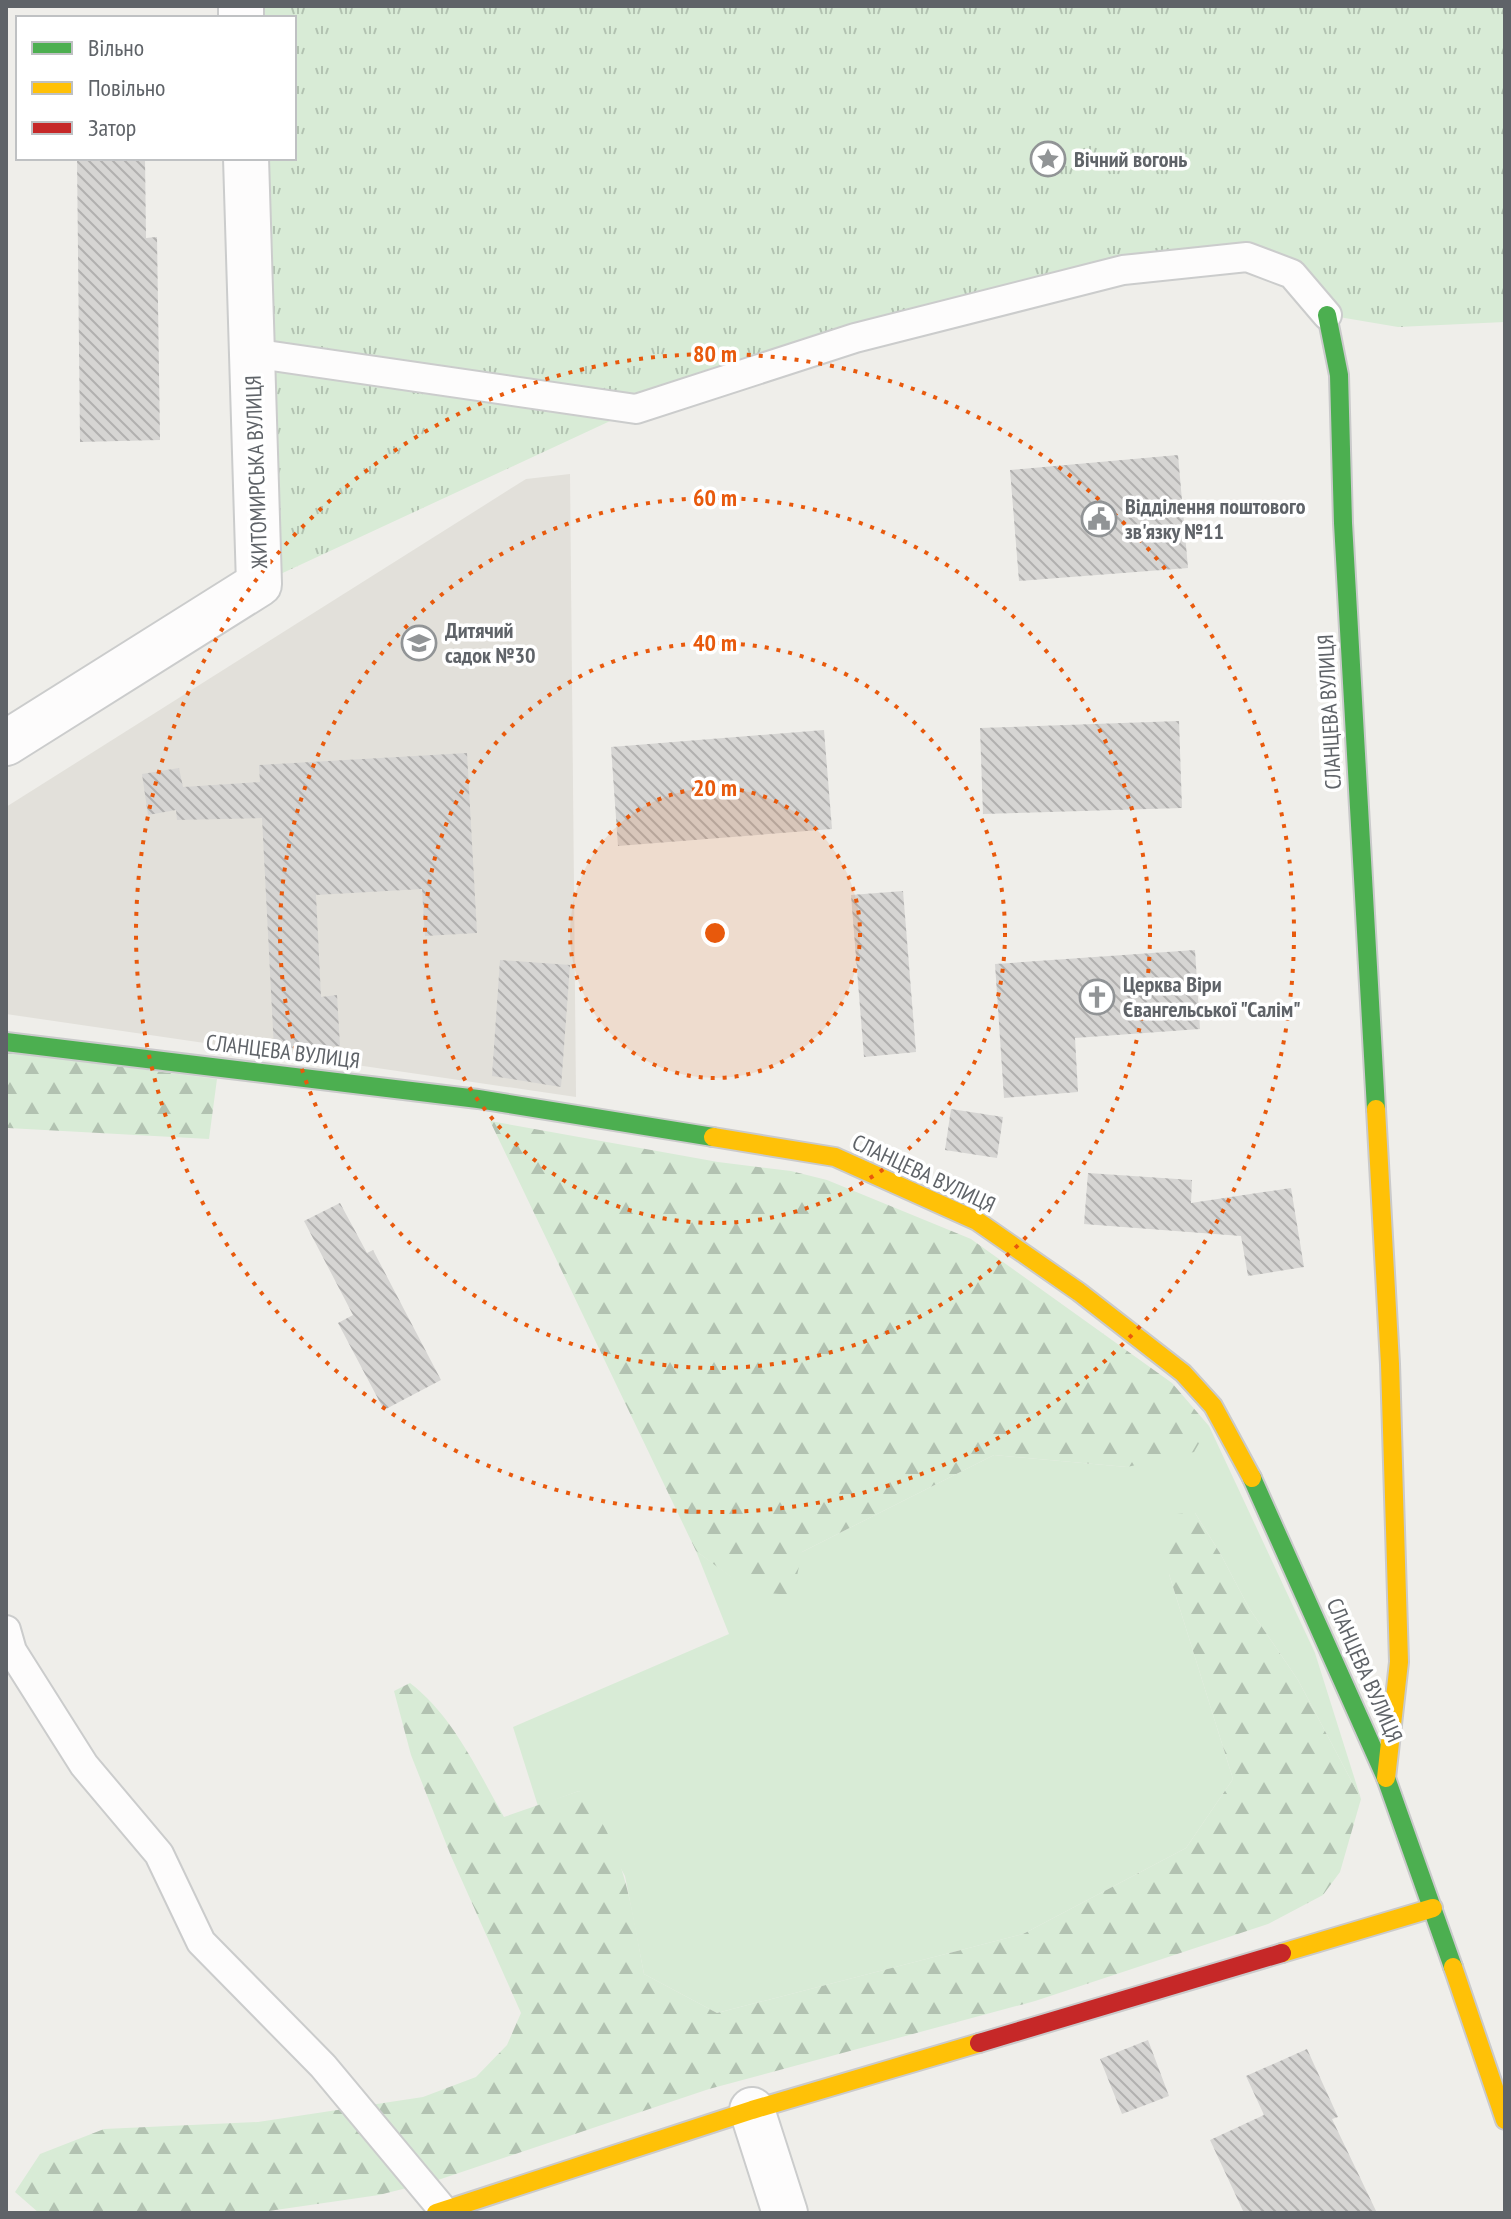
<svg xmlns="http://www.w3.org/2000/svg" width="1511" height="2219" font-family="'PT Sans Narrow',sans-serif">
<defs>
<pattern id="forest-firs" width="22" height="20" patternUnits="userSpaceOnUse" patternTransform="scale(2)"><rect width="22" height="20" fill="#d8ebd6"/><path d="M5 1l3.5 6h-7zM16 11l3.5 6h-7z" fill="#b2c2b1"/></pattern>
<pattern id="park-tufts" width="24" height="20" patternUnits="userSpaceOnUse" patternTransform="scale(2)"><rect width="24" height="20" fill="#d8ebd6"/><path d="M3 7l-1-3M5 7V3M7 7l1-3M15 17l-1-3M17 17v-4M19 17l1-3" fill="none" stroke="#b2c2b1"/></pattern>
<pattern id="building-back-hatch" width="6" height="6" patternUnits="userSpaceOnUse" patternTransform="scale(2)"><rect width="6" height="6" fill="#d6d5d3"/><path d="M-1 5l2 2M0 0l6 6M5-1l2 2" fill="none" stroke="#b1b0af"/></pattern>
</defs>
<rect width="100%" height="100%" fill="#efeeea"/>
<!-- education -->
<path fill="#e2e0da" d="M570,474L576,1097L6,1014V807L526,479Z"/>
<!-- green -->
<path fill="#d8ebd6" d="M1209,1426L1315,1653L1361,1799L1298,1680L1249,1608L1220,1553L1195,1513L1169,1574L1233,1779L1186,1848L1023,1934L717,2013L644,1974L625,1876L579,1791L538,1806L513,1727L729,1634L696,1551L751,1591L802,1552L994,1455L1127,1467Z"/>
<!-- forest -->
<g fill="url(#forest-firs)">
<path d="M6,1052L217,1079L209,1139L8,1128L6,1132Z"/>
<path d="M490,1121L718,1162L791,1171L827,1180L971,1239L1172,1383L1209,1426L1194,1452L1127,1467L994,1455L802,1552L793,1595L751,1592L696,1551Z"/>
<path d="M1195,1513L1220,1553L1249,1608L1298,1680L1361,1799L1340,1872L1323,1895L1268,1924L1035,2001L709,2089L438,2180L379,2195L255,2213H39L15,2192L40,2154L104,2129L258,2122L423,2097L476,2077L507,2045L521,2013L451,1856L411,1755L394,1691L410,1683C454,1717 477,1770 504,1817L579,1791C624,1839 632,1911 644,1974L717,2013L1023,1934L1186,1848L1233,1779L1169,1574V1545L1177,1514Z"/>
</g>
<!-- park -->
<path fill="url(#park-tufts)" d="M241,6H1505V322L1398,327L1327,315L1247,257L1123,270L636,409L259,584L246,158H294V18H241Z"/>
<!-- building -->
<g fill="url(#building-back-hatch)">
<path d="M77,158H145L146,238L157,237L160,440L80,442Z"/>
<path d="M1178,455L1188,568L1019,581L1010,470Z"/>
<path d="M1179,721L1182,808L983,814L980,728Z"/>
<path d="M824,730L832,829L618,846L611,747Z"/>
<path d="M467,753L477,933L425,936L422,889L316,895L321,997L337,995L340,1046L274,1049L262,818L177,820L176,810L148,815L142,774L179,768L183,787L260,782L259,765Z"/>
<path d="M903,891L916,1052L864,1057L851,895Z"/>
<path d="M1195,950L1200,1029L1075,1038L1078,1092L1004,1098L995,964Z"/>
<path d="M500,960L570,965L561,1087L492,1076Z"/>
<path d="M951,1109L1003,1117L997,1158L945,1150Z"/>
<path d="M1088,1173L1192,1180L1191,1203L1291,1188L1304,1267L1248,1276L1241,1236L1084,1224Z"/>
<path d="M340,1203L367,1253L373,1250L441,1380L384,1410L338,1323L353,1315L304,1221Z"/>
<path d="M1148,2040L1169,2096L1122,2114L1100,2059Z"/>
<path d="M1307,2049L1338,2117L1332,2119L1377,2213H1244L1210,2140L1264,2115L1246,2076Z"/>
</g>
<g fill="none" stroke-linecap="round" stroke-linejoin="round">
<!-- lane casing -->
<g stroke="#cbcccc" stroke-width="32">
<g id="lane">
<path d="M252,353L636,409L855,338L1123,270L1247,257L1292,274L1327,315"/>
<path d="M6,1630L12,1651L84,1765L159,1854L201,1942L323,2066L444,2211"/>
</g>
</g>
<!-- street casing -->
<g stroke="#cbcccc" stroke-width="48">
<g id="street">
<path d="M241,6V18"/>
<path d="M6,743L259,584L246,158"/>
<path d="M752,2110L785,2213"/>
</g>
</g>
<!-- fast casing -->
<g stroke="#cacacb" stroke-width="22">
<g id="fast">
<path d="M1327,315L1339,375L1343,523L1376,1109"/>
<path d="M6,1042L478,1099L713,1137"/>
<path d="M1252,1478L1386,1778L1453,1967"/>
</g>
</g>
<!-- slow casing -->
<g stroke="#cacacb" stroke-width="22">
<g id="slow">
<path d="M1376,1109L1390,1364L1399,1662L1386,1778"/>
<path d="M713,1137L835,1157L977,1221L1079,1292L1183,1373L1213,1406L1252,1478"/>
<path d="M1282,1953L1433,1908"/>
<path d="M1453,1967L1505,2120"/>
<path d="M436,2213L752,2110L979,2043"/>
</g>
</g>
<!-- jam casing -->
<g stroke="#cacacb" stroke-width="22">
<path id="jam" d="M979,2043L1282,1953"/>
</g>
<!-- lane -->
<use href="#lane" stroke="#fdfcfc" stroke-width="28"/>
<!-- street -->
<use href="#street" stroke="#fdfcfc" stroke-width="44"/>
<!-- fast -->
<use href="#fast" stroke="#4caf50" stroke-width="18"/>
<!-- slow -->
<use href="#slow" stroke="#ffc107" stroke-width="18"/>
<!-- jam -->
<use href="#jam" stroke="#c62828" stroke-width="18"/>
</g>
<!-- distance rings -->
<circle cx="715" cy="933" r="145" fill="#e8590c" fill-opacity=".12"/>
<g fill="none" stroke="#e8590c" stroke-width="4" stroke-dasharray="4 8">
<circle cx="715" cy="933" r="145"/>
<circle cx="715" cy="933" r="290"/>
<circle cx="715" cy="933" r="435"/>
<circle cx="715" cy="933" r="579"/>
</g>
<!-- icons -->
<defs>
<g id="sight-ring" transform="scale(1.8)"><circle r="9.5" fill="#fff" stroke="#919496" stroke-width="1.5"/><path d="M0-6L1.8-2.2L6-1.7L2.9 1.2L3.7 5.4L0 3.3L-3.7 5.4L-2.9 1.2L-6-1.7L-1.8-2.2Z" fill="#919496"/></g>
<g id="civic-ring" transform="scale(1.8)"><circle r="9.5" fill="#fff" stroke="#919496" stroke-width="1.5"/><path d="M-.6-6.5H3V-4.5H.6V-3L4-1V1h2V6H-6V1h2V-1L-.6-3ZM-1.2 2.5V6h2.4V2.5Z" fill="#919496"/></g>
<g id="school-ring" transform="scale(1.8)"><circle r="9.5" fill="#fff" stroke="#919496" stroke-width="1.5"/><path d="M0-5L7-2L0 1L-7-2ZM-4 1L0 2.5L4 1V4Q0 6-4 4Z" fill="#919496"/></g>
<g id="church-ring" transform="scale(1.8)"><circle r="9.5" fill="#fff" stroke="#919496" stroke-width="1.5"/><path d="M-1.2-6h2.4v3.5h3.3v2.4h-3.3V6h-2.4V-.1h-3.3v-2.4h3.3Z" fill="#919496"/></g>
</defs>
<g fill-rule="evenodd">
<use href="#sight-ring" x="1048" y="159"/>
<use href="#civic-ring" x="1099" y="519"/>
<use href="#school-ring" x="419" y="643"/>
<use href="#church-ring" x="1097" y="997"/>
</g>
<g text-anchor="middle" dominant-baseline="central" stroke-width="7" stroke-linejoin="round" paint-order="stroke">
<!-- poi labels -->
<g font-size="22" font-weight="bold" fill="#5f6368" stroke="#fff" text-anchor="start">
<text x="1074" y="159">Вічний вогонь</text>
<text x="1125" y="506">Відділення поштового<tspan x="1125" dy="25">зв'язку №11</tspan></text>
<text x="445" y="630">Дитячий<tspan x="445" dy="25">садок №30</tspan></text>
<text x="1123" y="984">Церква Віри<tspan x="1123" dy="25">Євангельської "Салім"</tspan></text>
</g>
<!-- street labels -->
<g font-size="22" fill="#5f6368" stroke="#fff">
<text transform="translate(256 472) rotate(-92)">ЖИТОМИРСЬКА ВУЛИЦЯ</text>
<text transform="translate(1329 712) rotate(-93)">СЛАНЦЕВА ВУЛИЦЯ</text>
<text transform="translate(283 1051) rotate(7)">СЛАНЦЕВА ВУЛИЦЯ</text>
<text transform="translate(924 1173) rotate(25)">СЛАНЦЕВА ВУЛИЦЯ</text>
<text transform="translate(1365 1670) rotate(66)">СЛАНЦЕВА ВУЛИЦЯ</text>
</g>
</g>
<circle cx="715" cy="933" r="12" fill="#e8590c" stroke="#fff" stroke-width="4"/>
<g font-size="24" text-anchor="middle" font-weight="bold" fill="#e8590c" stroke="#fff" stroke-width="7" stroke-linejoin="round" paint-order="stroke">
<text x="715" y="362">80 m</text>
<text x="715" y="506">60 m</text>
<text x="715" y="651">40 m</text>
<text x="715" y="796">20 m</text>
</g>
<!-- border -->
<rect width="1511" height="2219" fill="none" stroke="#5f6368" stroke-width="16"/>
<!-- legend -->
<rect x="16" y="16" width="280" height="144" fill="#ffffff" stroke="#bfc1c3" stroke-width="2"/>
<rect x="32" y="42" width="40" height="12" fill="#4caf50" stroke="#bfc1c3" stroke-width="2"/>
<text x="88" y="56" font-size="24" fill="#5f6368">Вільно</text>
<rect x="32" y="82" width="40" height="12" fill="#ffc107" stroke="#bfc1c3" stroke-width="2"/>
<text x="88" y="96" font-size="24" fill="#5f6368">Повільно</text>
<rect x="32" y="122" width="40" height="12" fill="#c62828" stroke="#bfc1c3" stroke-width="2"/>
<text x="88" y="136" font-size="24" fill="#5f6368">Затор</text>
</svg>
